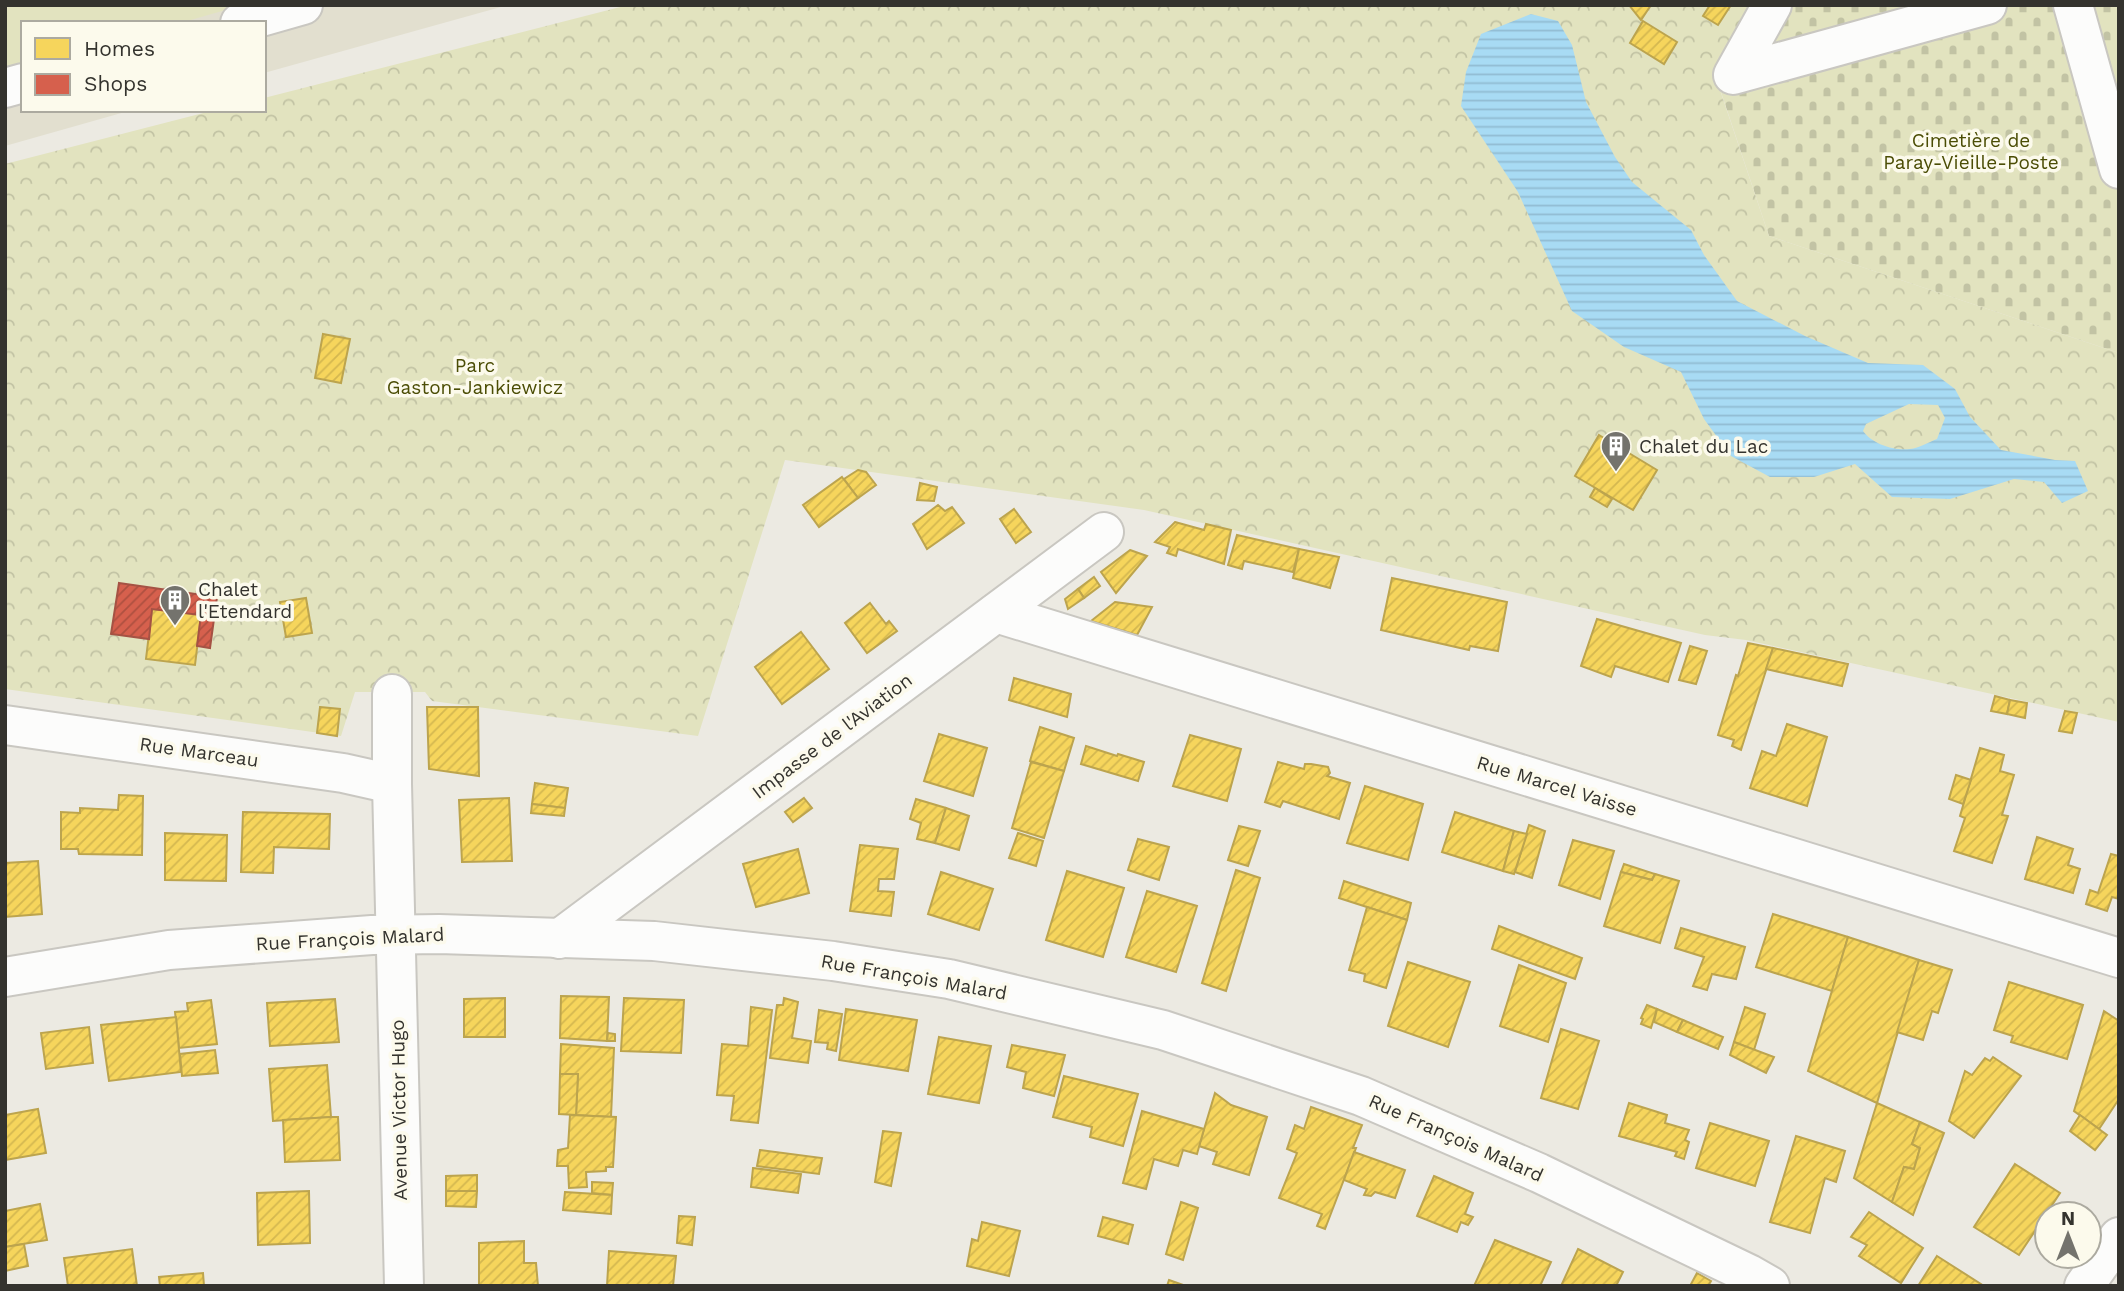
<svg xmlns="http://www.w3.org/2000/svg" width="2124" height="1291" font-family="'Work Sans',sans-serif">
<defs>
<pattern id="cemetery-stones" width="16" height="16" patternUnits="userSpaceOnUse" patternTransform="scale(1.75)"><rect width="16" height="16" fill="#e2e3bf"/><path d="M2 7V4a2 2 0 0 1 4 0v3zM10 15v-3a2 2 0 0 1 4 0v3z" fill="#c2c3a4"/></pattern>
<pattern id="park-crowns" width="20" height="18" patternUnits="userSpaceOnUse" patternTransform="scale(1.75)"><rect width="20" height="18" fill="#e2e3bf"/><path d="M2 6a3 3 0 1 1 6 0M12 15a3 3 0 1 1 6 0" fill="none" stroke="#c2c3a4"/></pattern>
<pattern id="water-rules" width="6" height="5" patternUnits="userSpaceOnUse" patternTransform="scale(1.75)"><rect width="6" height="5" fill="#a8dbf4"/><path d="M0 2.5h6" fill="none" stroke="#91bcd2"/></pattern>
<pattern id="homes-hatch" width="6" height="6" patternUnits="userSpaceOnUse" patternTransform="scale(1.75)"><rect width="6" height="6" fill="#f6d55c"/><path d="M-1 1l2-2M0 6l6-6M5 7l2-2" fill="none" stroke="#d4b750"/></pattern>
<pattern id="shops-hatch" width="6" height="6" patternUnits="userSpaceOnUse" patternTransform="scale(1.75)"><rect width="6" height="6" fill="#d6604d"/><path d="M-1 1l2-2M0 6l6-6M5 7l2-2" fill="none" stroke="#ae5040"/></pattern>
</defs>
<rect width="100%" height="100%" fill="#eceae2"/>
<!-- built -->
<path fill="#e2dfcf" d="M5,5H508L264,73V23H23V110H132L5,146Z"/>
<!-- grass -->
<path fill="#e2e3bf" d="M5,5H243L180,23H23V67L5,72Z"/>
<!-- cemetery -->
<path fill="url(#cemetery-stones)" d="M1754,5H2119V353L1769,236L1716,77Z"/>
<!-- park -->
<path fill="url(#park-crowns)" d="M628,5H1754L1716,78L1769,236L2119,353V722L1746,640L1705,635L1144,510L785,460L698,736L432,701L425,692H355L341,736L5,689V164L215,110H264V98Z"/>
<!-- water -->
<path fill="url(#water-rules)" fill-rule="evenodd" d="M1531,14L1558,21L1572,45L1586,102L1615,157L1632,182L1691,230L1704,255L1737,301L1805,336L1868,363L1923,365L1955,389L1970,417L2001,450L2055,460L2075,461L2088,491L2062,503L2044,482L2014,479L1950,499L1892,497L1855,464L1814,477H1770L1731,456L1704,419L1681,372L1624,347L1572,311L1518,192L1461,106L1466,72L1481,34ZM1909,404L1938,405L1945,418L1937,439C1929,442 1919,448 1910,449C1894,451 1872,444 1863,431L1866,424Z"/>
<!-- homes -->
<g fill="url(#homes-hatch)" stroke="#bca44e" stroke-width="2">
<path d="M1629,5H1651L1641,20Z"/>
<path d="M1710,5H1731L1718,25L1703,16Z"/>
<path d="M1643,21L1677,42L1664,64L1630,43Z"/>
<path d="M323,334L350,339L341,383L315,378Z"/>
<path d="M1599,435L1657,470L1633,510L1575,476Z"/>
<path d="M858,470L866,472L876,485L858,498L844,479Z"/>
<path d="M842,477L858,498L819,527L803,505Z"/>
<path d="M920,483L937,487L934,501L917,500Z"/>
<path d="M1595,488L1612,499L1607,507L1590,497Z"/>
<path d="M938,505L945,511L952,507L964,523L927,549L913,524Z"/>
<path d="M1014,509L1031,532L1016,543L1000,519Z"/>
<path d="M1175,522L1204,530L1206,524L1231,530L1224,564L1178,549L1176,556L1167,553L1170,547L1155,542Z"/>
<path d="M1237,535L1299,549L1293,572L1244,561L1242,569L1228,565Z"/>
<path d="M1299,549L1339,557L1330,588L1293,578Z"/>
<path d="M1130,550L1147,556L1116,593L1101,572Z"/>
<path d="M1094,577L1100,586L1084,598L1078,589Z"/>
<path d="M1392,578L1507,602L1498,651L1470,646L1469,650L1381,630Z"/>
<path d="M1078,589L1084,598L1068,609L1065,599Z"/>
<path d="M306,598L312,633L286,637L280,602Z"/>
<path d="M1115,602L1152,607L1137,635L1091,621Z"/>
<path d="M870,603L886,624L889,621L897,631L867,653L845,623Z"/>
<path d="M152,609L201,615L195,665L146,659Z"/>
<path d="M1597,619L1681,643L1668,682L1615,666L1611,677L1581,666Z"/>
<path d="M801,632L829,669L782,704L755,667Z"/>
<path d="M1748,643L1773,648L1741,750L1732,746L1734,740L1718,735L1736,675L1738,676Z"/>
<path d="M1690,646L1707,651L1696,684L1679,680Z"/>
<path d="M1773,648L1848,664L1842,686L1766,669Z"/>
<path d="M1014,678L1071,694L1067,717L1009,700Z"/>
<path d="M1995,696L2010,700L2007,714L1991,711Z"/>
<path d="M2010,700L2027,703L2025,718L2007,714Z"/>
<path d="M320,707L340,709L337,736L317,733Z"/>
<path d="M427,707H478L479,776L429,769Z"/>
<path d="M2065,711L2077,713L2072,733L2059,731Z"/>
<path d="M1787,724L1827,737L1807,806L1750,788L1762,751L1776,756Z"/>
<path d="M1040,727L1074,738L1064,771L1030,761Z"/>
<path d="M939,734L987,748L973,796L924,781Z"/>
<path d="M1190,735L1241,749L1227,801L1173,786Z"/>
<path d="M1086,746L1117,756L1118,754L1144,762L1138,781L1081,764Z"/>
<path d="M1980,748L2004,755L2000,771L2014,775L2002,815L2008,816L1992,863L1954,851L1965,818L1960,816Z"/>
<path d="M1031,762L1064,771L1044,838L1012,828Z"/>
<path d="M1278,762L1304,769L1305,764H1311L1328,767L1330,773L1327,776L1350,783L1339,819L1283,801L1280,807L1265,802Z"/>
<path d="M1956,775L1971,780L1963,804L1949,799Z"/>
<path d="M535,783L568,788L565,808L532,804Z"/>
<path d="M1365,786L1423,804L1408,860L1347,843Z"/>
<path d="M119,795L143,796L142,855L79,854L78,849H61V812L80,813V808L118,810Z"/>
<path d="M509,798L512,861L462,862L459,800Z"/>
<path d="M804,798L812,808L793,822L785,812Z"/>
<path d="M916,799L946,808L935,843L917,839L921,823L910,819Z"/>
<path d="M532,804L565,808L564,816L531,813Z"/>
<path d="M946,808L969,816L959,850L935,843Z"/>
<path d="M243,812L330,814L329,849L274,847L273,873L241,872Z"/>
<path d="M1455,812L1514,831L1503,871L1442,852Z"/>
<path d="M1529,825L1545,831L1532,878L1515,872Z"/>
<path d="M1239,826L1260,831L1248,866L1228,860Z"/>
<path d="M1514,831L1527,834L1514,874L1503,871Z"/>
<path d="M165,833L227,835L226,881L165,880Z"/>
<path d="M1018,833L1043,841L1036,866L1009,858Z"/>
<path d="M2037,837L2073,849L2068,865L2080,869L2073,893L2025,879Z"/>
<path d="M1138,839L1169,847L1159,880L1128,870Z"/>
<path d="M1573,840L1614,851L1600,899L1559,885Z"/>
<path d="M860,845L898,849L894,879H879L878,891L894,892L891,916L850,911Z"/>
<path d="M798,849L809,893L756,907L743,864Z"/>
<path d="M2111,854L2119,856V899L2112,897L2107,911L2086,904L2090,890L2098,893Z"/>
<path d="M38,861L42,914L5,917V863Z"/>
<path d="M1624,864L1655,874L1652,880L1621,872Z"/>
<path d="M1236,870L1260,878L1226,991L1202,983Z"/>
<path d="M1067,871L1124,888L1103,957L1046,940Z"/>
<path d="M941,872L993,889L979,930L928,914Z"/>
<path d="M1621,872L1652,880L1655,874L1679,881L1660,943L1604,926Z"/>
<path d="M1344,881L1411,903L1407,920L1339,898Z"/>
<path d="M1147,891L1197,906L1176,972L1126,957Z"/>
<path d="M1367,907L1407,920L1386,988L1364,981L1365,974L1349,970Z"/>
<path d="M1773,914L1848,937L1832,991L1756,967Z"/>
<path d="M1499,926L1582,958L1575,979L1492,949Z"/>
<path d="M1681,928L1745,947L1736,979L1712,974L1707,990L1693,986L1704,957L1675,948Z"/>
<path d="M1848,937L1919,960L1877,1103L1808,1071Z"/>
<path d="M1919,960L1952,970L1938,1013L1932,1011L1923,1040L1897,1032Z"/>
<path d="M1408,962L1470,982L1448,1047L1388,1026Z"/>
<path d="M1519,965L1566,983L1548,1042L1500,1026Z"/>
<path d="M2009,982L2083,1005L2067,1059L2011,1042L2013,1036L1994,1030Z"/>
<path d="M561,996L609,997L607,1041L560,1038Z"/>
<path d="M505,998V1037H464V999Z"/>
<path d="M624,998L684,1000L681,1053L621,1051Z"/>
<path d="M784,998L798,1002L792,1038L811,1041L808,1063L770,1058L777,1005H783Z"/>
<path d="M335,999L339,1042L270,1046L267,1003Z"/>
<path d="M211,1000L217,1044L179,1048L175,1012L188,1011L187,1003Z"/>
<path d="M1647,1005L1657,1009L1651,1028L1641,1024L1643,1019L1641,1018Z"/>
<path d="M751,1007L772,1010L758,1123L731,1120L734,1096L717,1095L722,1044L748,1046Z"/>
<path d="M1745,1007L1765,1014L1754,1050L1734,1042Z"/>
<path d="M846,1009L917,1020L908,1071L839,1060Z"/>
<path d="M1657,1009L1683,1020L1677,1032L1654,1022Z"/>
<path d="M819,1010L842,1014L836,1051L827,1049L828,1043L815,1042Z"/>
<path d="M2104,1011L2119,1021V1099L2099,1129L2074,1111Z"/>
<path d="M176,1017L181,1072L109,1081L101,1025Z"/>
<path d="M1683,1020L1723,1037L1718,1049L1677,1032Z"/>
<path d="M89,1027L93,1063L46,1069L41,1033Z"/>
<path d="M1561,1029L1599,1041L1578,1109L1541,1098Z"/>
<path d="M608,1033L615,1034V1041H607Z"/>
<path d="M939,1037L991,1046L979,1103L928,1094Z"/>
<path d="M1734,1042L1774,1057L1766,1073L1730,1055Z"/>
<path d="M561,1044L614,1048L611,1117L576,1115L578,1074H560Z"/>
<path d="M1012,1045L1065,1055L1054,1096L1023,1088L1026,1072L1007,1067Z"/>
<path d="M215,1050L218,1073L182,1076L180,1054Z"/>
<path d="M1993,1057L2021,1076L1974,1138L1949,1121L1965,1071L1972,1075L1985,1058L1990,1061Z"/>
<path d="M327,1065L331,1117L273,1121L269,1069Z"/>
<path d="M560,1074H578L576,1115L559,1114Z"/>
<path d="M1064,1076L1138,1094L1123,1146L1090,1137L1092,1127L1053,1117Z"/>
<path d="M1215,1093L1231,1105L1267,1117L1249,1175L1213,1164L1217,1152L1199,1146Z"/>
<path d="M1629,1103L1667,1115L1665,1123L1689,1130L1685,1140L1689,1142L1684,1159L1675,1156L1677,1152L1619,1136Z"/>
<path d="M1877,1103L1920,1122L1912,1144L1920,1148L1914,1169L1904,1167L1892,1202L1854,1178Z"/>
<path d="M1311,1107L1362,1125L1353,1148H1356L1325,1229L1317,1226L1322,1214L1279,1198L1297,1153L1287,1149L1295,1125L1304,1129Z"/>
<path d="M38,1109L46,1153L5,1160V1115Z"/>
<path d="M1142,1111L1204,1129L1197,1154L1183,1150L1178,1166L1154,1159L1146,1189L1123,1183Z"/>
<path d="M570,1115L616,1117L613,1167H606V1171L586,1172L587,1187L569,1188L568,1166H557L558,1150L568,1148Z"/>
<path d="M2080,1115L2107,1135L2095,1150L2070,1131Z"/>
<path d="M331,1117H338L340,1160L285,1162L283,1120Z"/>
<path d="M1920,1122L1944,1133L1913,1215L1892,1202L1904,1167L1914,1169L1920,1148L1912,1144Z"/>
<path d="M1710,1123L1769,1141L1755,1186L1696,1168Z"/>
<path d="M883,1131L901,1133L891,1186L875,1182Z"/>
<path d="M1796,1136L1845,1151L1836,1182L1825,1178L1810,1233L1770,1222Z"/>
<path d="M760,1150L822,1158L819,1174L757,1166Z"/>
<path d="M1354,1152L1405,1170L1395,1198L1375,1192L1371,1196L1364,1195L1367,1189L1344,1180Z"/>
<path d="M2015,1164L2060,1193L2019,1255L1974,1227Z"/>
<path d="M753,1168L801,1174L798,1193L751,1187Z"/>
<path d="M477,1175V1191H446V1176Z"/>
<path d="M1434,1176L1473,1193L1465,1214L1473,1217L1468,1225L1461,1222L1457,1232L1417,1216Z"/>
<path d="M592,1182L613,1183L612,1195L592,1193Z"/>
<path d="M309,1191L310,1243L258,1245L257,1193Z"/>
<path d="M446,1191H477L476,1207L446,1206Z"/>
<path d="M565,1192L612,1195L611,1214L563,1210Z"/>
<path d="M1181,1202L1198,1208L1183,1260L1166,1254Z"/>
<path d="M40,1204L47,1240L5,1247V1211Z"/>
<path d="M1869,1212L1923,1248L1901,1283L1859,1256L1867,1245L1851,1237Z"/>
<path d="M679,1216L695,1217L692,1245L677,1243Z"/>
<path d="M1103,1217L1133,1225L1128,1244L1098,1236Z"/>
<path d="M982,1222L1020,1231L1009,1276L967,1266L972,1239L978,1241Z"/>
<path d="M1495,1240L1551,1262L1540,1286H1474Z"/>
<path d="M524,1241V1263H536L538,1286H479V1243Z"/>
<path d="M24,1244L28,1266L5,1271V1247Z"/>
<path d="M132,1249L137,1286H68L64,1258Z"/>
<path d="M1578,1249L1623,1272L1616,1286H1561Z"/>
<path d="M609,1251L676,1256L673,1286H607Z"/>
<path d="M1937,1256L1984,1286H1918Z"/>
<path d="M203,1273L204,1286H160L159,1277Z"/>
<path d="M1697,1273L1711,1281L1708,1286H1690Z"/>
<path d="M1169,1280L1186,1286H1167Z"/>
</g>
<!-- shops -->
<path fill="url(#shops-hatch)" stroke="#a55244" stroke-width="2" d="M119,583L217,597L210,648L197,646L201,615L152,609L149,639L111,634Z"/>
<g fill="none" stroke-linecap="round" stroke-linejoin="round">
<!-- minor casing -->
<g stroke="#c9c7c1" stroke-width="42">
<g id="minor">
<path d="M1772,5L1733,75L1987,5"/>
<path d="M2073,5L2119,169"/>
<path d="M240,23L303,5"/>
<path d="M5,88L23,83"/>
<path d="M996,613L2119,958"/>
<path d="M392,694V784L404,1286"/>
<path d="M5,725L343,773L392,784"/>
<path d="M559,939L1104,532"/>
<path d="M5,977L169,950L372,935L439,934L654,941L833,961L949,979L1163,1030L1361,1096L1539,1173L1749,1274L1770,1286"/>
<path d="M2084,1286L2119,1237"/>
</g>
</g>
<!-- minor -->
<use href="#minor" stroke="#fcfcfb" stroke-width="38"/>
</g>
<!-- icons -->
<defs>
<g id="building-pin" transform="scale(1.575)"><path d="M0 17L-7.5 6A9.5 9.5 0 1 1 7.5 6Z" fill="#74736d" stroke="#fcfaec"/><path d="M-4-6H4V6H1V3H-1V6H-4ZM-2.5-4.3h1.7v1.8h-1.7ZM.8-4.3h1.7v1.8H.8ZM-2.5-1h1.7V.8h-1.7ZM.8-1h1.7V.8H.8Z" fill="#fff"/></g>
</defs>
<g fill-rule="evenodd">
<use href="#building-pin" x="1616" y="446"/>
<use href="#building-pin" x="175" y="600"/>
</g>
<g text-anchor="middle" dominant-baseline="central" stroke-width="7" stroke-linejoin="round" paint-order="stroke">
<!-- park labels -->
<g font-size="19" fill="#4b4d05" stroke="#fcfaec">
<text x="1971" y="140">Cimetière de<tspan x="1971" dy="22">Paray-Vieille-Poste</tspan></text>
<text x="475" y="365">Parc<tspan x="475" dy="22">Gaston-Jankiewicz</tspan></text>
</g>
<!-- poi labels -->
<g font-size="19" fill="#34332e" stroke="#fcfaec" text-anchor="start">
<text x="1639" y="446">Chalet du Lac</text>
<text x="198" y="589">Chalet<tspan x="198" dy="22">l'Etendard</tspan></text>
</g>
<!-- street labels -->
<g font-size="19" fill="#34332e" stroke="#fcfaec">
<text transform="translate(832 736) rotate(-37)">Impasse de l'Aviation</text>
<text transform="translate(199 752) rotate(8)">Rue Marceau</text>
<text transform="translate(1557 786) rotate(17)">Rue Marcel Vaisse</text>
<text transform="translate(350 939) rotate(-3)">Rue François Malard</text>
<text transform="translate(914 977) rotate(10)">Rue François Malard</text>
<text transform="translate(399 1110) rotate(-91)">Avenue Victor Hugo</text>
<text transform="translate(1456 1138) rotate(24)">Rue François Malard</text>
</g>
</g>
<!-- border -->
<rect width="2124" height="1291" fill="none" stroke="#34332e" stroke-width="14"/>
<!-- legend -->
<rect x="21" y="21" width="245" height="91" fill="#fcfaec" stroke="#acaaa0" stroke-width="2"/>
<rect x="35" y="38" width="35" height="21" fill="#f6d55c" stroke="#acaaa0" stroke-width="2"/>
<text x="84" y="56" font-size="21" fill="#34332e">Homes</text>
<rect x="35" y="74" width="35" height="21" fill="#d6604d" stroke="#acaaa0" stroke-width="2"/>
<text x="84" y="91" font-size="21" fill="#34332e">Shops</text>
<!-- north arrow -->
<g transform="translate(2068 1235)"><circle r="33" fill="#fcfaec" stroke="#acaaa0" stroke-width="2"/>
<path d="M0-5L12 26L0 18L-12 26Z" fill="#74736d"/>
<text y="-10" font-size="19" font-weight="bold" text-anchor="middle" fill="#34332e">N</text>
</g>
</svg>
